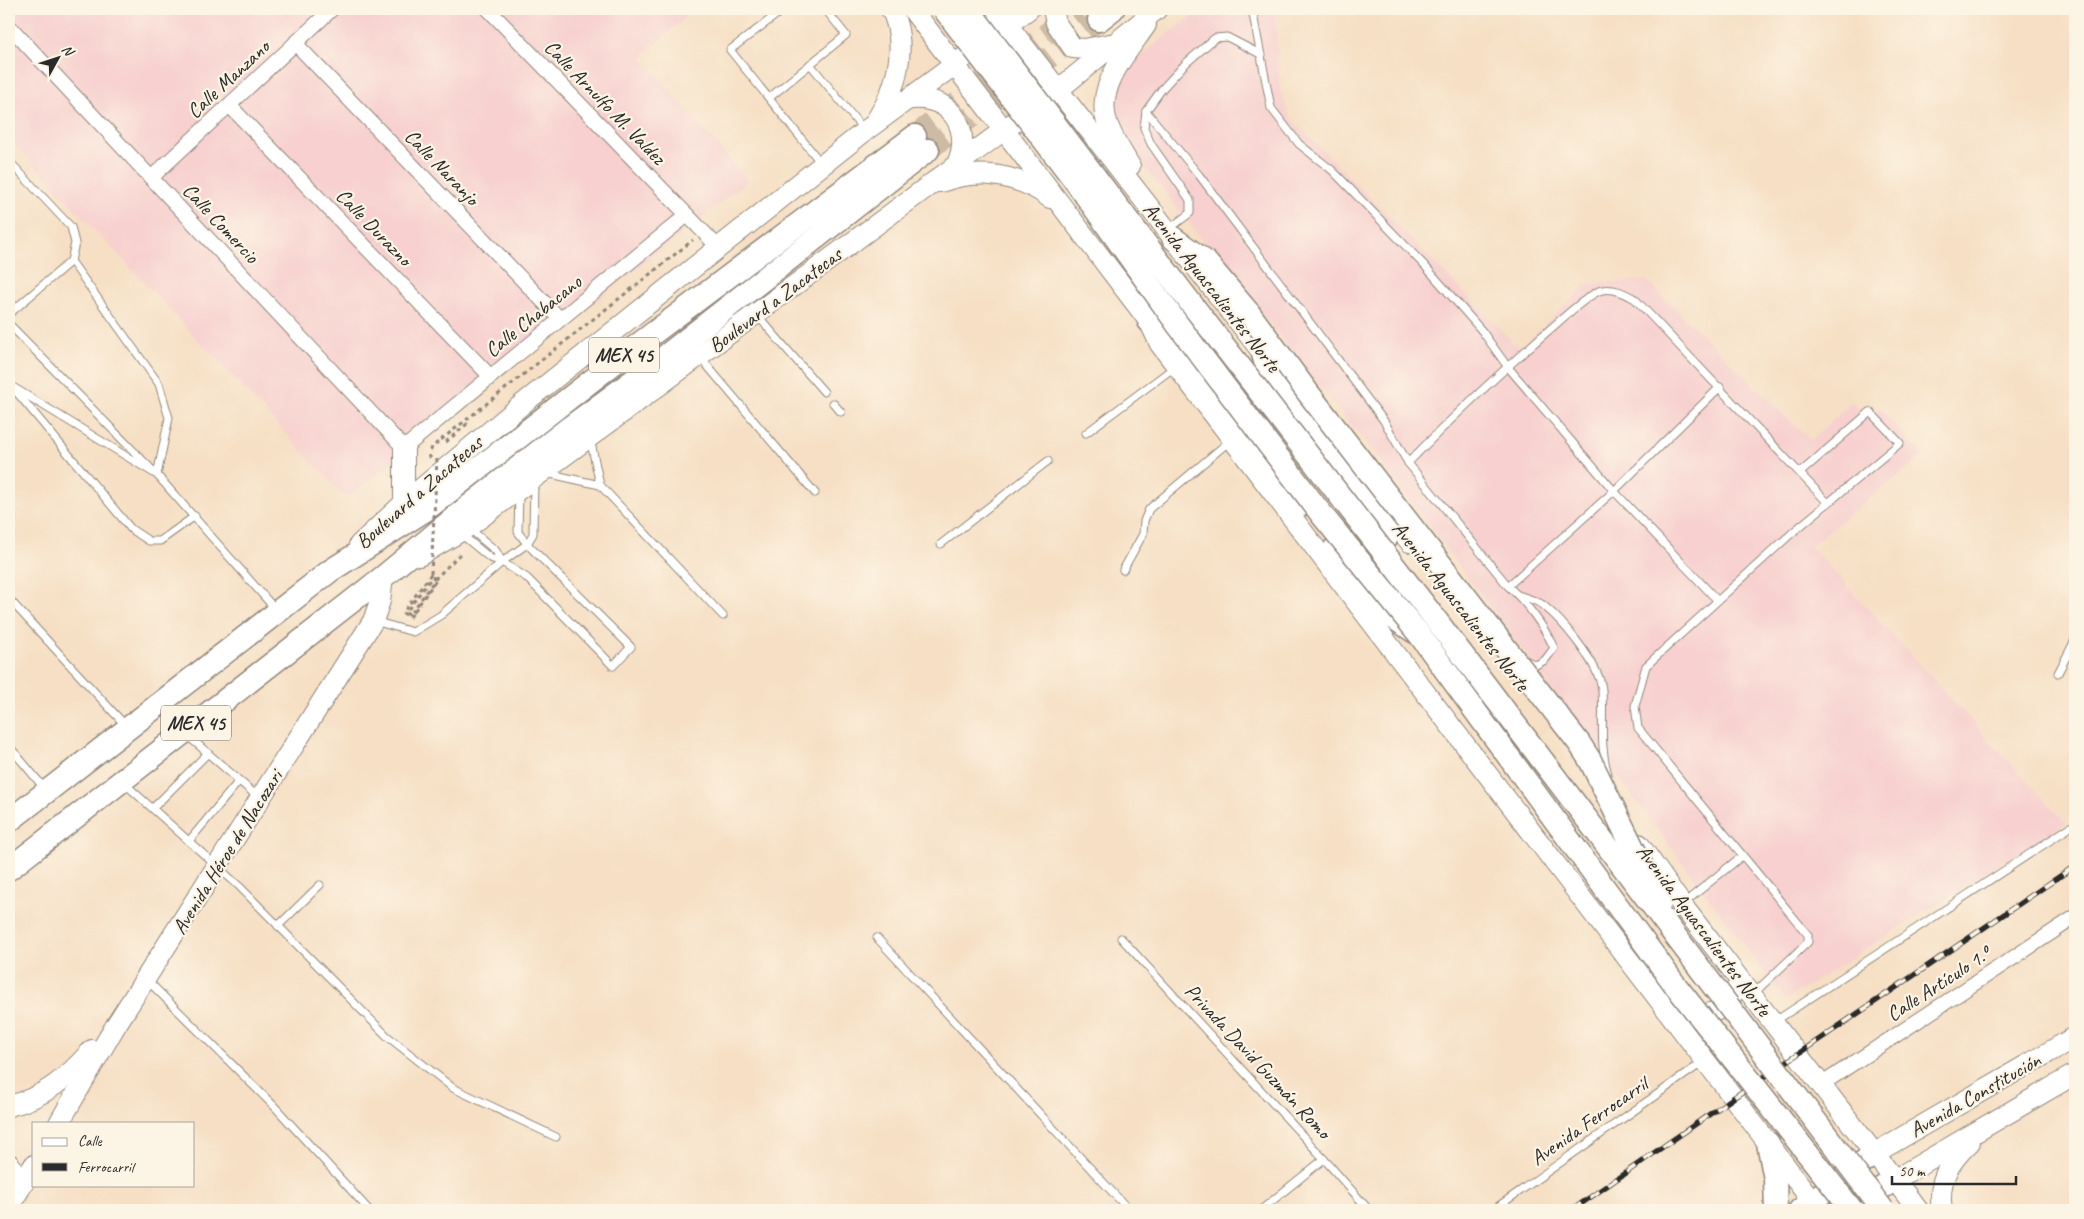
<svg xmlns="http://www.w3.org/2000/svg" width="2084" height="1219" font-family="Caveat,sans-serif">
<rect width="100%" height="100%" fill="#fcf5e5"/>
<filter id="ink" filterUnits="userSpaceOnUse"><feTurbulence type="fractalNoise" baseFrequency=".02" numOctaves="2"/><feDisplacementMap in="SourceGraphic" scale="10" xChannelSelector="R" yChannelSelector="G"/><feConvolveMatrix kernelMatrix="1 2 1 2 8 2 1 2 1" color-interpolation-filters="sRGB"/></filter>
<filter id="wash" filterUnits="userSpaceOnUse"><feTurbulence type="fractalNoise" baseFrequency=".0096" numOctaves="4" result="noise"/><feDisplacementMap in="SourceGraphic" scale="20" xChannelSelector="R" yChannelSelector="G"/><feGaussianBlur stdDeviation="1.12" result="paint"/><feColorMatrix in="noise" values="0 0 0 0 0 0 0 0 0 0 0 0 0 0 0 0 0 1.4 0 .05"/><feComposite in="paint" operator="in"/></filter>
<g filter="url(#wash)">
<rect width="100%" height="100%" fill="#f6dfc4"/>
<!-- built -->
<g fill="#f7d0cf">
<path d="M9,9H694L641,57L748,181L346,498L9,138Z"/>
<path d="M1201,9H1275L1280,89L1290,117L1520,349L1587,284L1646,280L1811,441L1852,402L1867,418L1879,408L1923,456L1810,546L2066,823L1785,1000L1595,746L1375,455L1130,149L1114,115V93L1133,62Z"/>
</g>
</g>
<g filter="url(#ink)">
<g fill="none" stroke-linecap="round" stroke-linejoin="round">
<!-- primary-tunnel -->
<g stroke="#cdbba5" stroke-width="22" stroke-dasharray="22 11" stroke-linecap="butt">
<path d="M915,136L1078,9"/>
<path d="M928,150L1099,20"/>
</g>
<!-- lane casing -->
<g stroke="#908578" stroke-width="9">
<g id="lane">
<path d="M784,9L730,50L821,163"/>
<path d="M1252,9L1271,108L1299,144L1333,171L1425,266L1482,331L1507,366L1614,491L1717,600"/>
<path d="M810,64L863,129"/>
<path d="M769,98L846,35L825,9"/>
<path d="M1146,111L1199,175L1384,421L1408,463L1508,586C1526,602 1544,626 1554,648L1545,660L1536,665L1523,659"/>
<path d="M9,161L71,227L75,243L71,261L9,314"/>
<path d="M1169,229L1190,213V200L1151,144L1144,128L1146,111L1162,89L1185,64L1215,38L1227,37L1262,55"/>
<path d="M757,315L824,392"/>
<path d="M9,324L157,475L276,610"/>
<path d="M699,356L815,493"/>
<path d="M9,383L131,529L149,541H160L195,516"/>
<path d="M13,387L157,475L169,418L159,384L71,261"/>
<path d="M2074,390L2075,391"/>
<path d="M833,403L841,412"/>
<path d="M1086,433L1176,366"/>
<path d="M590,438L600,485L723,616"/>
<path d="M1408,463C1455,414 1504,369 1556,324C1565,316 1592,292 1602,290C1615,288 1624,293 1635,299L1828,503"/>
<path d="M546,473L600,485"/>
<path d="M470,529L496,551L502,562"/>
<path d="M461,534L490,558L502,562L527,578L613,666L631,647L527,544L518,532L519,493"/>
<path d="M941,544L1048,461"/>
<path d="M1123,570L1143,534L1144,521L1149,509L1232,439"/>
<path d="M1508,586L1614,491L1720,387"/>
<path d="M1518,595C1526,598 1536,600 1543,605C1562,620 1600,665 1602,690C1604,718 1599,746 1608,774"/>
<path d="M9,599L126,726"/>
<path d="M374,621L413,632L441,615L502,562L527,544L533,534L534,482"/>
<path d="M2058,673L2075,640"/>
<path d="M187,735L258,797"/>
<path d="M9,746L45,789"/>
<path d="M124,783L240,887L387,1036L453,1088L556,1137"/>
<path d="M153,808L208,753"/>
<path d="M189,841L239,781"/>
<path d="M1684,903L1742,856"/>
<path d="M278,926L320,885"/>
<path d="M877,938L1129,1210"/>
<path d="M1121,938L1324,1159L1369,1210"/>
<path d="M146,979L275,1107L369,1210"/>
<path d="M1752,995L1808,942V935L1638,728L1635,706L1646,666L1792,533L1900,443L1870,412L1801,472"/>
<path d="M1774,1022L2075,824"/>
<path d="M1261,1210L1324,1159"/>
<path d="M1493,1210L1703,1062"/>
</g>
</g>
<!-- street casing -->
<g stroke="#908578" stroke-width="16">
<g id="street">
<path d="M488,9L719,248"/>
<path d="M9,26L404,448L687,215"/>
<path d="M295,43L560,319"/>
<path d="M229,105L490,376"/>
<path d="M151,178L332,9"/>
<path d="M1822,1084L2075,917"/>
</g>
</g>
<!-- secondary casing -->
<g stroke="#908578" stroke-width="22">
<g id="secondary">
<path d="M912,9L1149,321L1160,344L1819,1210"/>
<path d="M995,9L1410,542"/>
<path d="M1053,9L1056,23L1073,48L1085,49L1110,44"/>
<path d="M998,32L1029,9"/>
<path d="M906,100C947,92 974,126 957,164"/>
<path d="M877,119C898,87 908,44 891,9"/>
<path d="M1130,166C1121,150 1108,132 1105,114C1100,81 1129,50 1146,25"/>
<path d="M941,182C977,168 1019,174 1050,198"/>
<path d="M404,503V448"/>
<path d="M359,545L404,503L525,402L865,131L965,57"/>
<path d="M419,556L468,527L1058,90L1157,9"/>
<path d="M1639,844L1682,905L1918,1210"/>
<path d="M1684,1014C1704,1019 1726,1011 1734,991"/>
<path d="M9,1106C44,1098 68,1077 92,1050"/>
<path d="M59,1123L116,1025L373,621L380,601L383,577L392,572"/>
<path d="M1875,1153L2075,1037"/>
<path d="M9,1164L24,1182"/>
<path d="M1894,1180L2075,1074"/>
<path d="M9,1207L34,1165"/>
<path d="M1942,1210C1937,1180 1949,1162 1970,1142"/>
</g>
</g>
<!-- primary casing -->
<g stroke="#908578" stroke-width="25">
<g id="primary">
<path d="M1099,20L1113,9"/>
<path d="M1173,238L1206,262L1249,313"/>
<path d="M1149,321L1171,339L1301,505"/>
<path d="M1263,354L1270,380L1386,539"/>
<path d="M1335,548L1388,614L1415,632"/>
<path d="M9,821L330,571L424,511L631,350L915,136"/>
<path d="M9,869L383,577L459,514L570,427L654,365L928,150"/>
<path d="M1768,1143L1775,1179L1776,1210"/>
<path d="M1800,1210L1875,1153"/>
<path d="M1848,1210L1894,1180"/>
</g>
</g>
<!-- path -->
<g stroke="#908578" stroke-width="3" stroke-dasharray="4 4" stroke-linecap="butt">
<path d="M446,442L467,424L469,427"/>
<path d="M431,458L429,456L432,447L693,240"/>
<path d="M431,574L403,613L410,617L437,579L432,577L406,612L410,615L436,578L460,554"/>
</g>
<!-- lane -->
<use href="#lane" stroke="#fff" stroke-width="7"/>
<!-- street -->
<use href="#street" stroke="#fff" stroke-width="14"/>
<!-- secondary -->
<use href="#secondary" stroke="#fff" stroke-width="20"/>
<!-- primary -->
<use href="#primary" stroke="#fff" stroke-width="22"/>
<!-- rail casing -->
<g stroke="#2b2b2b" stroke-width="5.5">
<path id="rail" d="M1572,1210L1733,1098L2075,866"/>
</g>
<!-- rail -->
<use href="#rail" stroke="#fcf5e5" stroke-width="4" stroke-dasharray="11" stroke-linecap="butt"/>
<!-- primary-bridge casing -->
<g stroke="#908578" stroke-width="25" stroke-linecap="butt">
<g id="primary-bridge">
<path d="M944,9L1076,182L1178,325L1322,515L1419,634L1676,986L1852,1210"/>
<path d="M968,9L1183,293L1436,620L1883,1210"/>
<path d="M1249,313L1309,394L1579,743L1590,760L1660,903"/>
</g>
</g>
<!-- path-bridge -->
<path stroke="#908578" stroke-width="3" stroke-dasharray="4 4" stroke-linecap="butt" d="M431,574L437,459"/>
<!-- primary-bridge -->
<use href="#primary-bridge" stroke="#fff" stroke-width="22"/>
</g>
</g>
<g text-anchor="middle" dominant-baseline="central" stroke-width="4.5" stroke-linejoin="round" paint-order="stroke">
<!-- shield labels -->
<g fill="#fcf5e5" stroke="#6a6863" stroke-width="1">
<rect x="589" y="337.5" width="70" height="35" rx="4"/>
<rect x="161" y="705.5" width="70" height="35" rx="4"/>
</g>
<g font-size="20" font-weight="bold" fill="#2b2b2b">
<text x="624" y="355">MEX 45</text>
<text x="196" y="723">MEX 45</text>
</g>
<!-- street labels -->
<g font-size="21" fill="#2b2b2b" stroke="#fcf5e5">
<text transform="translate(228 79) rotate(-43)">Calle Manzano</text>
<text transform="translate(605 102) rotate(46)">Calle Arnulfo M. Valdez</text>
<text transform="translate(442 167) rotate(46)">Calle Naranjo</text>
<text transform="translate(221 223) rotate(47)">Calle Comercio</text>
<text transform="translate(374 227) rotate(46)">Calle Durazno</text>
<text transform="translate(1212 287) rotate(52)">Avenida Aguascalientes Norte</text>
<text transform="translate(775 300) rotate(-37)">Boulevard a Zacatecas</text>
<text transform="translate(533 316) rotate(-39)">Calle Chabacano</text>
<text transform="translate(419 492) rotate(-41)">Boulevard a Zacatecas</text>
<text transform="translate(1461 606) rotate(52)">Avenida Aguascalientes Norte</text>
<text transform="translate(227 852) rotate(-58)">Avenida Héroe de Nacozari</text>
<text transform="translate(1704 930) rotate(53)">Avenida Aguascalientes Norte</text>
<text transform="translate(1938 984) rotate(-33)">Calle Artículo 1.º</text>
<text transform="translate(1258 1061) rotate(47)">Privada David Guzmán Romo</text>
<text transform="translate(1975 1095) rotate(-30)">Avenida Constitución</text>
<text transform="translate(1589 1121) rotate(-35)">Avenida Ferrocarril</text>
</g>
</g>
<!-- margin -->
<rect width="2084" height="1219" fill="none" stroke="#fcf5e5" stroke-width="30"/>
<!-- legend -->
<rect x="32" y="1122" width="162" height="65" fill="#fcf5e5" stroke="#a8a49b"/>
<rect x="42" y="1138" width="25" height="8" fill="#ffffff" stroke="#a8a49b"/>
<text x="78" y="1146" font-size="15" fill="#2b2b2b">Calle</text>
<rect x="42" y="1163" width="25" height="8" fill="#2b2b2b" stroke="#a8a49b"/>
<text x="78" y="1172" font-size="15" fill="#2b2b2b">Ferrocarril</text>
<!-- north arrow -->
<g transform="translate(58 58) rotate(50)" stroke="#fcf5e5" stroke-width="4" paint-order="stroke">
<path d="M0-4L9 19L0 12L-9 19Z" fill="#2b2b2b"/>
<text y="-8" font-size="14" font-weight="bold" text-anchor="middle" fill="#2b2b2b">N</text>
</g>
<!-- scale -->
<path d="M1892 1176v8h124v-8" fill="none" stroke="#2b2b2b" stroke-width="2.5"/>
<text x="1899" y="1176" font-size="15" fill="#2b2b2b" stroke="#fcf5e5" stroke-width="4" paint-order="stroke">50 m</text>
</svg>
